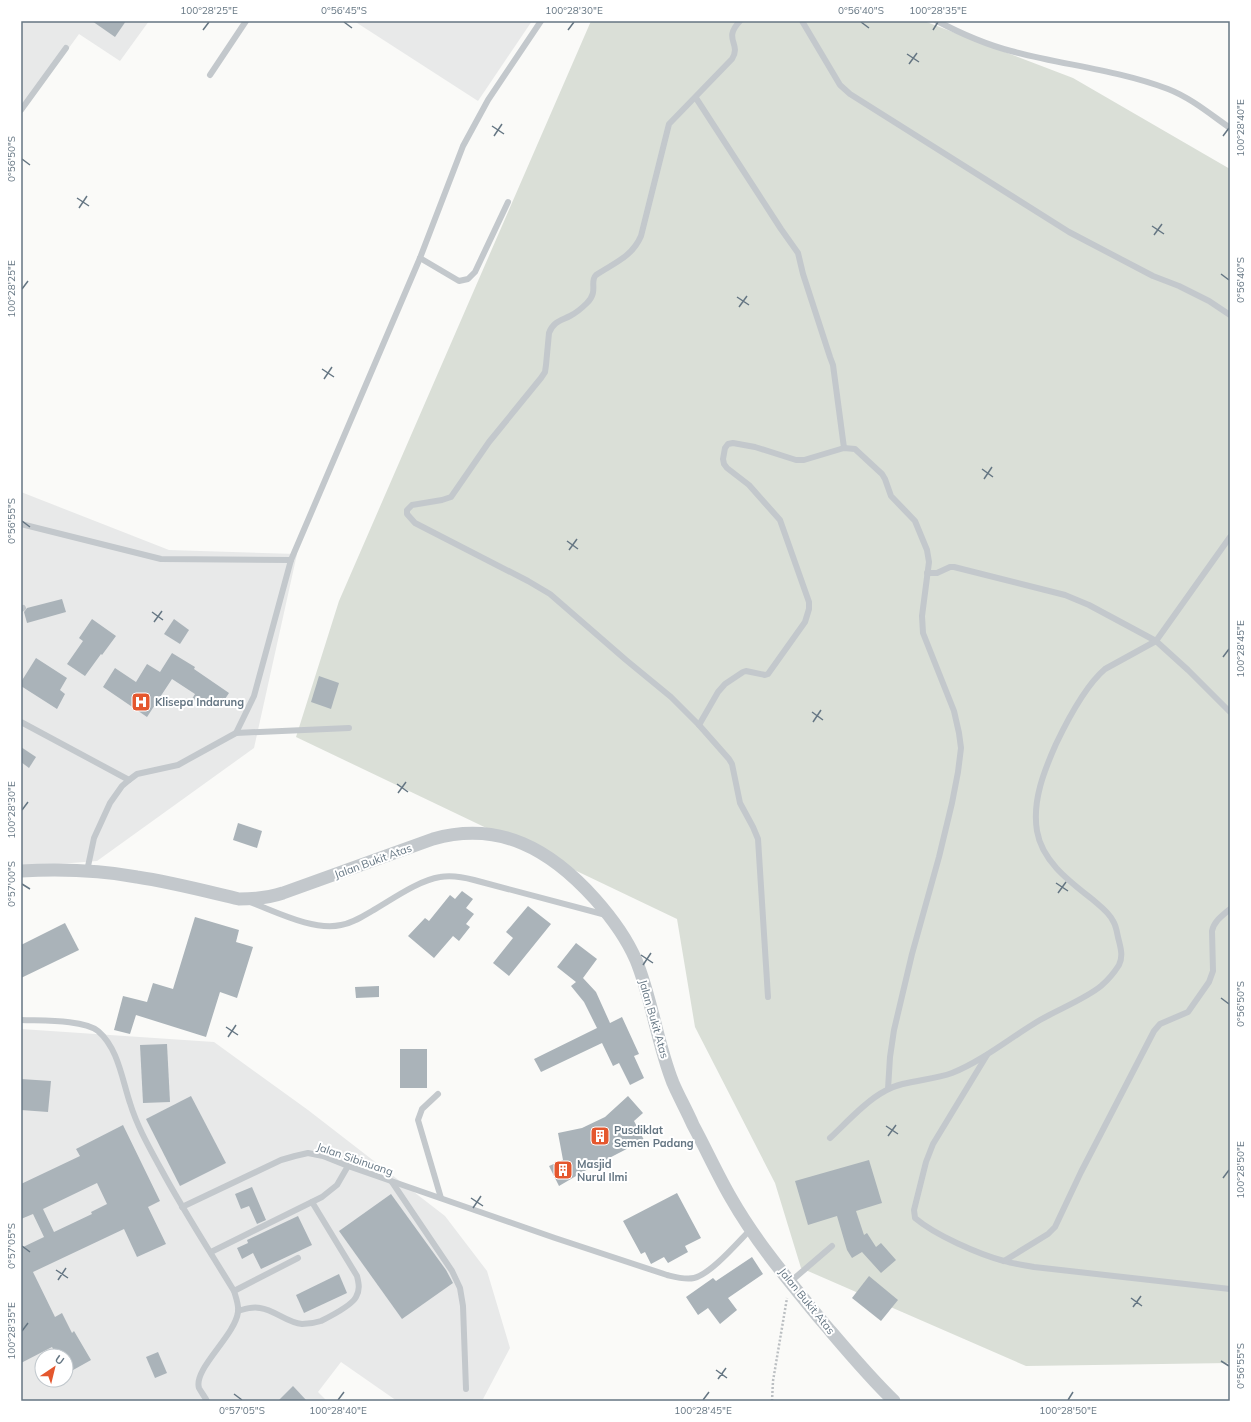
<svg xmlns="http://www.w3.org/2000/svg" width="1251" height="1422" font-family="Mulish,sans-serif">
<rect width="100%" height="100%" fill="#fafaf8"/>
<!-- built -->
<g fill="#e8e9e9" fill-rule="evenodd">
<path d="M21,21H149L120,61L79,34L21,114Z"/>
<path d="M354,21H532L478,101Z"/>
<path d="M21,492L169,550L297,554L254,748L97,861L21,867Z"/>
<path d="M21,1029L214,1042L308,1110L445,1216L487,1271L510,1348L482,1401H397L341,1362L318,1392L327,1401H21ZM42,1356H66V1380H42Z"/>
</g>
<!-- green -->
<path fill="#dadfd7" d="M591,21H924L1073,78L1230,169V1363L1026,1366L801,1268L775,1183L695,1027L677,919L296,737L339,601Z"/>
<!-- building -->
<g fill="#aab3b9" fill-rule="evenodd">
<path d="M92,21H126L115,37Z"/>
<path d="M62,599L66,612L27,623L24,612L27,608Z"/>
<path d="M92,619L116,636L102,655L101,654L85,676L67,664L83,641L79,638Z"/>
<path d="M174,619L189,630L180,644L164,634Z"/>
<path d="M172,653L195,667L194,669L229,693L219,708L207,700L204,706L192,699L195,694L172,679L147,717L103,687L115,668L136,682L147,664L160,672Z"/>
<path d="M36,658L67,678L60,690L65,694L57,709L21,686V682Z"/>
<path d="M319,676L339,683L331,709L311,702Z"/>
<path d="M21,747L36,757L29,768L21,762Z"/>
<path d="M238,823L262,831L257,848L233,840Z"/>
<path d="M462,891L473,899L466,908L474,914L466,924L470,927L459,941L453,936L434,958L408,936L425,918L429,921L450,895L455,899Z"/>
<path d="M528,906L551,924L509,976L493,963L513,938L506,932Z"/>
<path d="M195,917L239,930L236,942L253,947L237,998L220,992L206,1037L136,1015L130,1034L114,1030L123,996L147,1002L153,983L173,989Z"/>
<path d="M65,923L79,950L21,978V945Z"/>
<path d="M576,943L597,959L583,978L596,992L610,1023L622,1017L639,1054L634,1056L644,1078L630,1085L619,1063L613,1066L602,1043L541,1072L534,1059L597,1028L584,1002L571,986L576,982L557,967Z"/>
<path d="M379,986V997L356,998L355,987Z"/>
<path d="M167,1044L170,1102L143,1103L140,1045Z"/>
<rect x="400" y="1049" width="27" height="39"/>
<path d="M21,1079L51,1081L48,1112L21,1110Z"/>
<path d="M191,1096L226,1163L180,1186L146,1119Z"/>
<path d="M628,1096L643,1113L634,1121L644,1140L588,1169L559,1186L549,1166L563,1160L558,1133L582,1128L605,1117Z"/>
<path d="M123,1125L160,1201L148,1207L166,1244L137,1257L124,1229L33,1272L55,1317L62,1313L72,1333L74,1331L91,1360L66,1374V1356H57L52,1347L21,1363V1248L44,1237L33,1214L21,1219V1184L80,1156L76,1149ZM97,1183L107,1204L91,1212L92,1214L54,1232L43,1209Z"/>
<path d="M869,1160L882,1203L856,1211L864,1235L867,1233L876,1247L881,1243L896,1260L881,1273L862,1252L852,1258L847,1250L837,1216L808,1225L795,1181Z"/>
<path d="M252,1187L266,1220L257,1224L249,1206L241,1209L235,1194Z"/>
<path d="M677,1193L701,1238L685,1246L688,1252L668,1263L664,1257L651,1264L645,1252L641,1254L623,1221Z"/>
<path d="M391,1194L446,1270L453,1283L402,1319L339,1231Z"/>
<path d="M298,1216L312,1245L261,1269L253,1253L242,1259L237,1248L248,1243L247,1240Z"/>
<path d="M752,1257L763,1274L728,1298L737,1310L720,1324L708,1308L698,1315L686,1297L713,1278L716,1281Z"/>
<path d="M339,1274L347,1293L304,1313L296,1295Z"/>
<path d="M869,1276L898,1300L881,1321L852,1298Z"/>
<path d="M158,1352L167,1373L155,1378L146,1357Z"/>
<path d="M293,1386L307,1401H278Z"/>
</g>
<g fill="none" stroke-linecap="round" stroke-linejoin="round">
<!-- path -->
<path stroke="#bbbfc2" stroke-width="2.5" stroke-dasharray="2 2" stroke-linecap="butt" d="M772,1401L773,1381L787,1298"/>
<!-- service -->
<g stroke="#c3c8cc" stroke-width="6">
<path d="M740,21C722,40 742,43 732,59L669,124L641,236C632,257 614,263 596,275C589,282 599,291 587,303C582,308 576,313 570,316C560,321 553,322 549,333L546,365L545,372L541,378L489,442L451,497L442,500L412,505L407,510V514L415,523L528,581L550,594L626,660L671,697L699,725L729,759L732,764L740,803L753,827L758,839L768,997"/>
<path d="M802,21L840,85L850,94L1069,232L1153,276L1179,286L1209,301L1230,315"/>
<path d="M937,21C958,32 988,45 1011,51C1063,65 1118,70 1168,89C1191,98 1210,114 1230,128"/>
<path d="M210,75L246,21"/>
<path d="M696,98L781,229L798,253L803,274L830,357L833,365L844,448"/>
<path d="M21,110L66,48"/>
<path d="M420,258L459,281L468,279L475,272L508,202"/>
<path d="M21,524L161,559L291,560"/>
<path d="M927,573H937L950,567H954L1065,595L1089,605L1130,627L1156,641L1188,670L1230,712"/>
<path d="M21,609L23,608"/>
<path d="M21,722L129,780"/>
<path d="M699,725L718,692L725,684L743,672L746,671L765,675L768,674L805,622L809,609V602L780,520L749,485L727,468L724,464L723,459L725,448L728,444L733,443L755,447L796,460H804L844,448L855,449L882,474L885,479L891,496L915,521L927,550L929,562L922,616L923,633L954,711L959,733L961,748L958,772L952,803L939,857L912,954L894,1030L890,1057L888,1089"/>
<path d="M236,733L349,728"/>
<path d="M87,871L94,838L110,803L122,786L129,780L137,774L178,765L236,733L254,696L291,560L420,258L463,146L488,100L541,21"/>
<path d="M250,902C277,912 313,931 341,925C352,923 362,917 372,911C391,900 419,880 440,877C451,875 463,877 474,880L606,915"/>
<path d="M21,1020C40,1021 83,1019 98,1031C118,1048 122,1079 130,1103C137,1126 149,1147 161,1169C183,1210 209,1250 234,1291C236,1298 239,1305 238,1312C235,1336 193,1369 199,1388C201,1392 205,1397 207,1401"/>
<path d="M987,1055L933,1144L926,1162L914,1210L915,1218C935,1235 978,1254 1004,1261C1014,1264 1024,1265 1034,1267L1230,1289"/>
<path d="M438,1094L422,1109L418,1120L441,1198"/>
<path d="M830,1138C845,1124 867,1100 885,1091C903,1080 931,1081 952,1073C984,1060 1011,1037 1040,1020C1059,1009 1085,999 1101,986C1108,980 1114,973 1119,965C1123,957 1121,949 1119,941C1117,935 1117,927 1113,921C1109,912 1100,906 1092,899C1069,881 1042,861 1037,831C1032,801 1044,771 1056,744C1067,721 1085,686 1105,669L1156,641L1230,537"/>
<path d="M392,1182L452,1271L460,1288L463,1306L466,1389"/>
<path d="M182,1207L281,1160L295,1156L308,1153L323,1156L348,1166L555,1238L667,1275C675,1277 685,1280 694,1278C711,1274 738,1242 751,1229"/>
<path d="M211,1252L322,1197L337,1185L348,1166"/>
<path d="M1004,1261L1048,1234L1055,1227L1081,1172L1154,1031L1160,1024L1188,1012L1209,982L1213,971L1212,931C1214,921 1223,915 1230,909"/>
<path d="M790,1282L832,1246"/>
<path d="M234,1291L298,1258"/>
<path d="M238,1311C245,1309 252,1306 260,1308C275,1310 287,1323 302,1324C309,1324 315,1323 321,1321C329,1317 352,1305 356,1297C360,1290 359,1284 357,1276L312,1202"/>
</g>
<!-- minor -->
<path stroke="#c3c8cc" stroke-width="13" d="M21,871C60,869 99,870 137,877C171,882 205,891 239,899C255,899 268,898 283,893L433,839C500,820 551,850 595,899C611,917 626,937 636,960C652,999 657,1043 673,1083C679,1097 687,1111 693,1125C706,1149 717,1174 731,1198C756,1242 789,1281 821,1320C845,1348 868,1376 894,1401"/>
</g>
<!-- ticks -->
<path fill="none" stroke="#657683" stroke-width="1.5" d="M344,22L352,28M861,22L869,28M203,30L209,22M568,30L574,22M933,30L938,22M907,54L919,62M909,64L917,53M492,126L504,134M494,136L502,124M1223,136L1229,128M22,159L30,165M77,198L89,206M79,208L87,196M1152,226L1164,234M1154,235L1162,224M1221,274L1229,280M22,289L28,281M737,297L749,305M739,307L747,296M322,369L334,377M324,379L332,367M982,469L993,477M984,479L992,467M22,521L30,527M567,541L578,549M569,550L577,539M152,612L163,620M154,622L162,611M1223,657L1229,649M812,712L823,720M813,722L821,710M397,784L408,792M398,793L406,782M22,810L28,802M1056,883L1068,891M22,884L30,889M1058,893L1066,882M641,955L653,963M643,965L651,953M1221,998L1229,1004M226,1027L238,1035M228,1037L236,1025M886,1126L898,1134M888,1136L896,1125M1223,1178L1229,1170M471,1198L483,1206M473,1208L481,1196M22,1246L30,1252M56,1270L68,1278M58,1280L66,1268M1131,1298L1142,1306M1133,1307L1141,1296M22,1331L28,1323M1221,1361L1229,1366M716,1370L727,1378M718,1379L726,1368M234,1394L242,1400M338,1400L344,1392M703,1400L709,1392M1068,1400L1073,1392"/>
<!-- icons -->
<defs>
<g id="hospital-square" transform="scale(1)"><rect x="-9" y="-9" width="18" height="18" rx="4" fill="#e4572e" stroke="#fff"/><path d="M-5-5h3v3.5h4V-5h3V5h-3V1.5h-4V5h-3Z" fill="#fff"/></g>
<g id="building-square" transform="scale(1)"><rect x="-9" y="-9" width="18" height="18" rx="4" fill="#e4572e" stroke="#fff"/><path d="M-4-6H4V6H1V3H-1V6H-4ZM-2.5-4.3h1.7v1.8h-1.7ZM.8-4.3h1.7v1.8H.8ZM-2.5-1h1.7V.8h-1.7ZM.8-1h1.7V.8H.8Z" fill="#fff"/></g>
</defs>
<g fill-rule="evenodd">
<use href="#hospital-square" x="141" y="702"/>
<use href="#building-square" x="600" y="1136"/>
<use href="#building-square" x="563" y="1170"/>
</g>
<g text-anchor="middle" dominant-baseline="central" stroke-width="4" stroke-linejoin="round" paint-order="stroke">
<!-- poi labels -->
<g font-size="11" font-weight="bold" fill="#657683" stroke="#fff" text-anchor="start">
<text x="155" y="702">Klisepa Indarung</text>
<text x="614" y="1130">Pusdiklat<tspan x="614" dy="13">Semen Padang</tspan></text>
<text x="577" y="1164">Masjid<tspan x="577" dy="13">Nurul Ilmi</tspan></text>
</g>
<!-- street labels -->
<g font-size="11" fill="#657683" stroke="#fff">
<text transform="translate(373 861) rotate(-20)">Jalan Bukit Atas</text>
<text transform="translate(654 1019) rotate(74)">Jalan Bukit Atas</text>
<text transform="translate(355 1159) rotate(19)">Jalan Sibinuang</text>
<text transform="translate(807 1301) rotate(51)">Jalan Bukit Atas</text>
</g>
</g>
<!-- border -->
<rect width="1251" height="1422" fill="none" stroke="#ffffff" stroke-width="44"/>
<!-- north arrow -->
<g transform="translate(54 1368) rotate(35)"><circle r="19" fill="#ffffff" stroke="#c1c8cd"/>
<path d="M0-3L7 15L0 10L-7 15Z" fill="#e4572e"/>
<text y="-6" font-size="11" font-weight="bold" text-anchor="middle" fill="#657683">U</text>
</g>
<rect x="22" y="22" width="1207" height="1378" fill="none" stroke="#657683" stroke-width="1.5"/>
<g font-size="10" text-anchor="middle" fill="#657683">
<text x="209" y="14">100°28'25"E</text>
<text x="344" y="14">0°56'45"S</text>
<text x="574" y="14">100°28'30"E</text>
<text x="861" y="14">0°56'40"S</text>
<text x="938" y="14">100°28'35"E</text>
<text transform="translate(1240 128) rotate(-90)" y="4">100°28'40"E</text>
<text transform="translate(11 159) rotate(-90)" y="4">0°56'50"S</text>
<text transform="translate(1240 280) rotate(-90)" y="4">0°56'40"S</text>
<text transform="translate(11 289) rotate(-90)" y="4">100°28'25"E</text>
<text transform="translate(11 521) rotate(-90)" y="4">0°56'55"S</text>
<text transform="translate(1240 649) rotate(-90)" y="4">100°28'45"E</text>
<text transform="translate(11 810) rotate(-90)" y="4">100°28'30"E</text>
<text transform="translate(11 884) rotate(-90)" y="4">0°57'00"S</text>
<text transform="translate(1240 1004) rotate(-90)" y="4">0°56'50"S</text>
<text transform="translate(1240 1170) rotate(-90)" y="4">100°28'50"E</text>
<text transform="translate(11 1246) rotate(-90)" y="4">0°57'05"S</text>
<text transform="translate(11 1331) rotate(-90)" y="4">100°28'35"E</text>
<text transform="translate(1240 1366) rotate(-90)" y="4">0°56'55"S</text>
<text x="242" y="1414">0°57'05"S</text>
<text x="338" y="1414">100°28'40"E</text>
<text x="703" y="1414">100°28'45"E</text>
<text x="1068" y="1414">100°28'50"E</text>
</g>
</svg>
